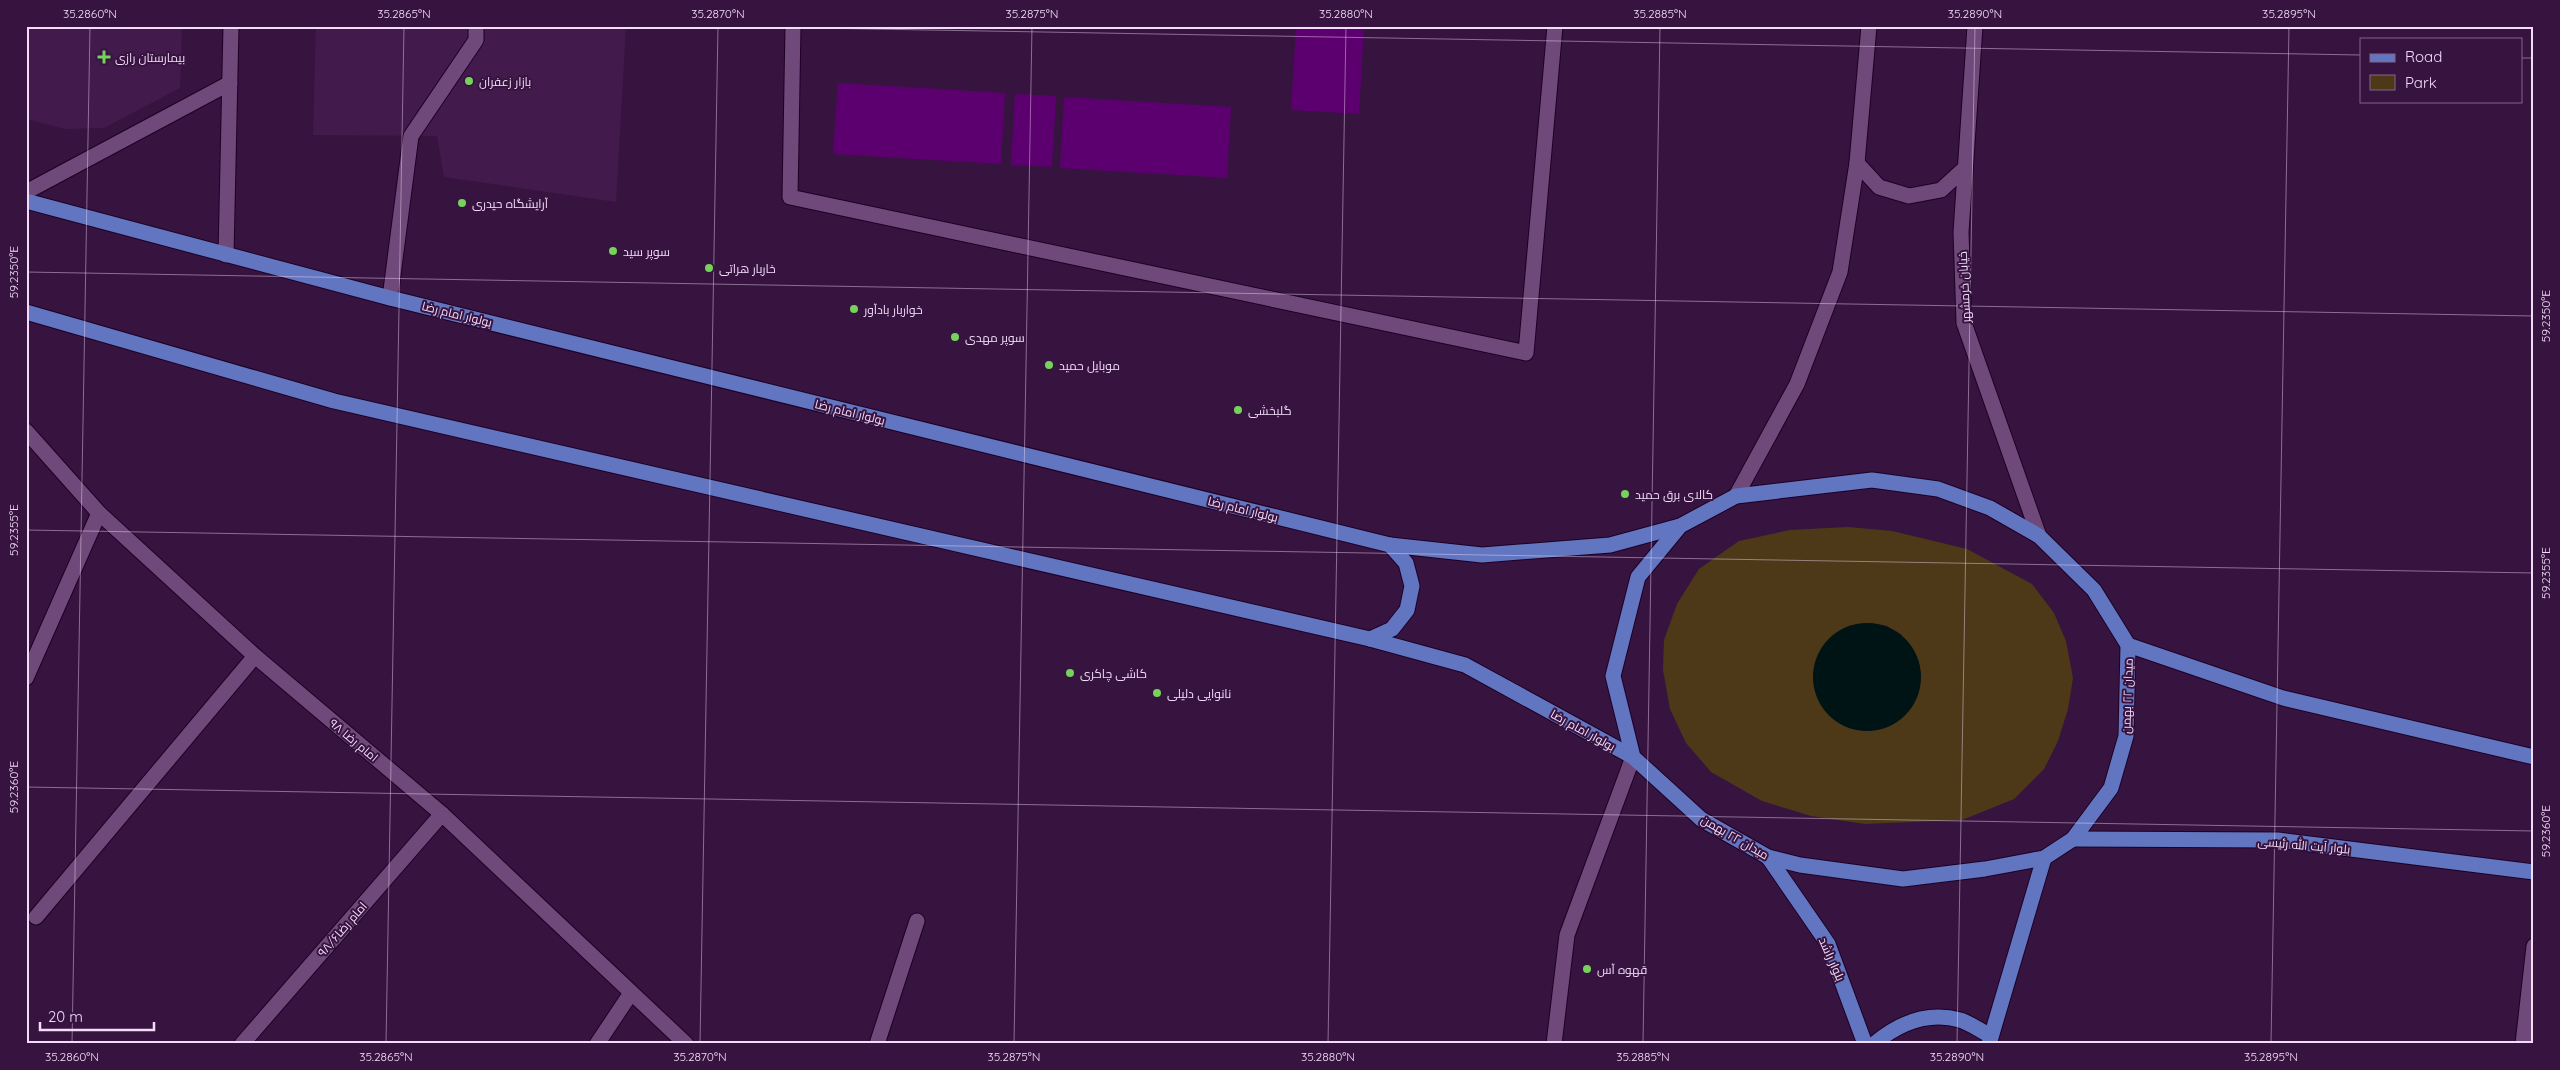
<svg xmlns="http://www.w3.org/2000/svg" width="2560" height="1070" font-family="Quicksand,Cairo,sans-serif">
<rect width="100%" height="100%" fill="#371440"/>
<!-- built -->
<g fill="#421a4c">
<path d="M26,26H182L180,88L104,128L65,129L26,119Z"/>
<path d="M316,26H626L616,202L444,177L437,136L313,135Z"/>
</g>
<!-- green -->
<path fill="#4d3917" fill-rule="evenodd" d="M1848,527L1892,531L1967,549L2032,584L2054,613L2066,641L2073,678L2068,709L2058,741L2044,769L2014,799L1962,820L1865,824L1811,816L1762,801L1711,772L1686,743L1670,709L1663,670L1664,640L1677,604L1699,569L1739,541L1790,530ZM1869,623L1887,626L1902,635L1823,646C1837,631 1849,625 1869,623Z"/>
<!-- water -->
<circle fill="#001315" cx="1867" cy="677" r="54"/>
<!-- building -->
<g fill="#5b006e">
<path d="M1296,26H1364L1359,114L1291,110Z"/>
<path d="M838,83L1005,93L1001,164L833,154Z"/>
<path d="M1015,94L1056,96L1052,167L1011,165Z"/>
<path d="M1064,97L1231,107L1227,178L1060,168Z"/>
</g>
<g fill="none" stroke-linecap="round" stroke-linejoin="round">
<!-- service casing -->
<g stroke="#1d0025" stroke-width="17">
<g id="service">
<path d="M793,26L790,197L1526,353L1555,26"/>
<path d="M390,298L411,136L476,40V26"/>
<path d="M877,1044L917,921"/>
</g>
</g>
<!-- minor casing -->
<g stroke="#1d0025" stroke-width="17">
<g id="minor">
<path d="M26,431L99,513L255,656L442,814L686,1044"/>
<path d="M26,678L99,513"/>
<path d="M36,917L255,656"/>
<path d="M242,1044L442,814"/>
<path d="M597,1044L631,993"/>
<path d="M1554,1044L1567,935L1633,757"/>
<path d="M2523,1044L2534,946"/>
</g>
</g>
<!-- tertiary casing -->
<g stroke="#1d0025" stroke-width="17">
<g id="tertiary">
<path d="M26,192L230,83"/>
<path d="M226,255L231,26"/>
</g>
</g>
<!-- secondary casing -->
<g stroke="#1d0025" stroke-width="17">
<g id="secondary">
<path d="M1975,26L1961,232L1964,323L2039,536"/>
<path d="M1857,163L1879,187L1909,196L1941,190L1965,168"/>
<path d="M1736,496L1797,384L1840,272L1857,163L1869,26"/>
</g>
</g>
<!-- primary casing -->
<g stroke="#1d0025" stroke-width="17">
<g id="primary">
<path d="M26,201L390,298L1390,545L1482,555L1610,545L1680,526"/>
<path d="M26,312L334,401L1370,639L1465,665L1633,757"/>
<path d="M1872,480L1938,489L1990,508L2039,536L2094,590L2128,645L2126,736L2111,788L2073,839L2044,858L1985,869L1903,879L1800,865L1768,857L1701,819L1633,757L1613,676L1638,577L1680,526L1736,496Z"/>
<path d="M1370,639L1392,629L1407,610L1412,586L1406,563L1390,545"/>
<path d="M2128,645L2283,698L2534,757"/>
<path d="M2073,839L2278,840L2534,872"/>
<path d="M1768,857L1828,944L1865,1044"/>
<path d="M1874,1044C1899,1023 1927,1011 1960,1020C1970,1023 1981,1031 1991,1036"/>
<path d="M1989,1044L2044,858"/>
</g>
</g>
<!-- service -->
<use href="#service" stroke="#6f4979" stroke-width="15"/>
<!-- minor -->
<use href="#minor" stroke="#6f4979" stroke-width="15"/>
<!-- tertiary -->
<use href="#tertiary" stroke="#6f4979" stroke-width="15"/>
<!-- secondary -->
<use href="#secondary" stroke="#6f4979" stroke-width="15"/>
<!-- primary -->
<use href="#primary" stroke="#6175c0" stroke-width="15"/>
</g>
<!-- ticks -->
<path fill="none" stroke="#f2dcf8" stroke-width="1" stroke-opacity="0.45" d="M699,26L2361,55M2521,58H2534M26,272L2534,316M26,530L2534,573M26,787L2534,831M72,1044L90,26M386,1044L404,26M700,1044L718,26M1014,1044L1032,26M1328,1044L1346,26M1643,1044L1660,26M1957,1044L1975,26M2271,1044L2289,26"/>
<!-- markers -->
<g fill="#76d25a" stroke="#371440" stroke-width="2">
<path d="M101.5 49.5h5v5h5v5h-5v5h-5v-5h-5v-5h5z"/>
<circle cx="469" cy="81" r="5"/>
<circle cx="462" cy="203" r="5"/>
<circle cx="613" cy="251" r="5"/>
<circle cx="709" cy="268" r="5"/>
<circle cx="854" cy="309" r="5"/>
<circle cx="955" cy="337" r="5"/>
<circle cx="1049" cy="365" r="5"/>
<circle cx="1238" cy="410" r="5"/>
<circle cx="1625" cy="494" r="5"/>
<circle cx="1070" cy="673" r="5"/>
<circle cx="1157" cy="693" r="5"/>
<circle cx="1587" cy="969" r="5"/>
</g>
<g text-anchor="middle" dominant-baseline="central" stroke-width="4" stroke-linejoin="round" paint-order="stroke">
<!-- poi labels -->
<g font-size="12" fill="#f2dcf8" stroke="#371440" text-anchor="start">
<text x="115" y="57">بیمارستان رازی</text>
<text x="479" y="81">بازار زعفران</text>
<text x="472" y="203">آرایشگاه حیدری</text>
<text x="623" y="251">سوپر سید</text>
<text x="719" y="268">خاربار هراتی</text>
<text x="864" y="309">خواربار بادآور</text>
<text x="965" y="337">سوپر مهدی</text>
<text x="1059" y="365">موبایل حمید</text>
<text x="1248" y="410">گلبخشی</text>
<text x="1635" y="494">کالای برق حمید</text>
<text x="1080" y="673">کاشی چاکری</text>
<text x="1167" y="693">نانوایی دلیلی</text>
<text x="1597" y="969">قهوه آس</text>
</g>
<!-- street labels -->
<g font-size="12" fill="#f2dcf8" stroke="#371440">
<text transform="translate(1964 287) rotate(-93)">خیابان خرمشهر</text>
<text transform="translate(457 314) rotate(14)">بولوار امام رضا</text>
<text transform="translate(850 412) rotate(14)">بولوار امام رضا</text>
<text transform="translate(1243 509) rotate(14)">بولوار امام رضا</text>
<text transform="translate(2127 696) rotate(-88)">میدان ۲۲ بهمن</text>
<text transform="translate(1583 730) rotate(29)">بولوار امام رضا</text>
<text transform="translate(354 740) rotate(40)">امام رضا ۹۸</text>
<text transform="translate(1735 837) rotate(30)">میدان ۲۲ بهمن</text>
<text transform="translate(2304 845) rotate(5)">بلوار آیت الله رئیسی</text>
<text transform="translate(342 929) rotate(-49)">امام رضا۹۸/۶</text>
<text transform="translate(1832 959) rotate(66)">بلوار راشد</text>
</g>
</g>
<!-- border -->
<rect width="2560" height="1070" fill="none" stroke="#371440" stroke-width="55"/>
<!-- legend -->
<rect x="2360" y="38" width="162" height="65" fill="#371440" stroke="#82648a"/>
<rect x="2370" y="54" width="25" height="8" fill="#6175c0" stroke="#82648a"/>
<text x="2405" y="62" font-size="15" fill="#f2dcf8">Road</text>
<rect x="2370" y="75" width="25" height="15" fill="#4d3917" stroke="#82648a"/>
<text x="2405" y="88" font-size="15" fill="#f2dcf8">Park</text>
<!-- scale -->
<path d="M40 1022v8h114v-8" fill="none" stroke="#f2dcf8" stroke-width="2.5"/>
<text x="48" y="1022" font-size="15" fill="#f2dcf8" stroke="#371440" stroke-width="4" paint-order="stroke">20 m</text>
<rect x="28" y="28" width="2504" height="1014" fill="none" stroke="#f2dcf8" stroke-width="2"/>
<g font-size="12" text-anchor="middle" fill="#f2dcf8">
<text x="90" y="18">35.2860°N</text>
<text x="404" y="18">35.2865°N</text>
<text x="718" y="18">35.2870°N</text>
<text x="1032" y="18">35.2875°N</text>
<text x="1346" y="18">35.2880°N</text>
<text x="1660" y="18">35.2885°N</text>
<text x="1975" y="18">35.2890°N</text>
<text x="2289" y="18">35.2895°N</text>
<text transform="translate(14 272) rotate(-90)" y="4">59.2350°E</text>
<text transform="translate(2546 316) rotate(-90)" y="4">59.2350°E</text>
<text transform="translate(14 530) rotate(-90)" y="4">59.2355°E</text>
<text transform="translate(2546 573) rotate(-90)" y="4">59.2355°E</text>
<text transform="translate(14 787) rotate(-90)" y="4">59.2360°E</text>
<text transform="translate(2546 831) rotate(-90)" y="4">59.2360°E</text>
<text x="72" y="1061">35.2860°N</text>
<text x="386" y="1061">35.2865°N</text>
<text x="700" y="1061">35.2870°N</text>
<text x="1014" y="1061">35.2875°N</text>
<text x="1328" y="1061">35.2880°N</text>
<text x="1643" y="1061">35.2885°N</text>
<text x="1957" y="1061">35.2890°N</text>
<text x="2271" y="1061">35.2895°N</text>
</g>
</svg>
